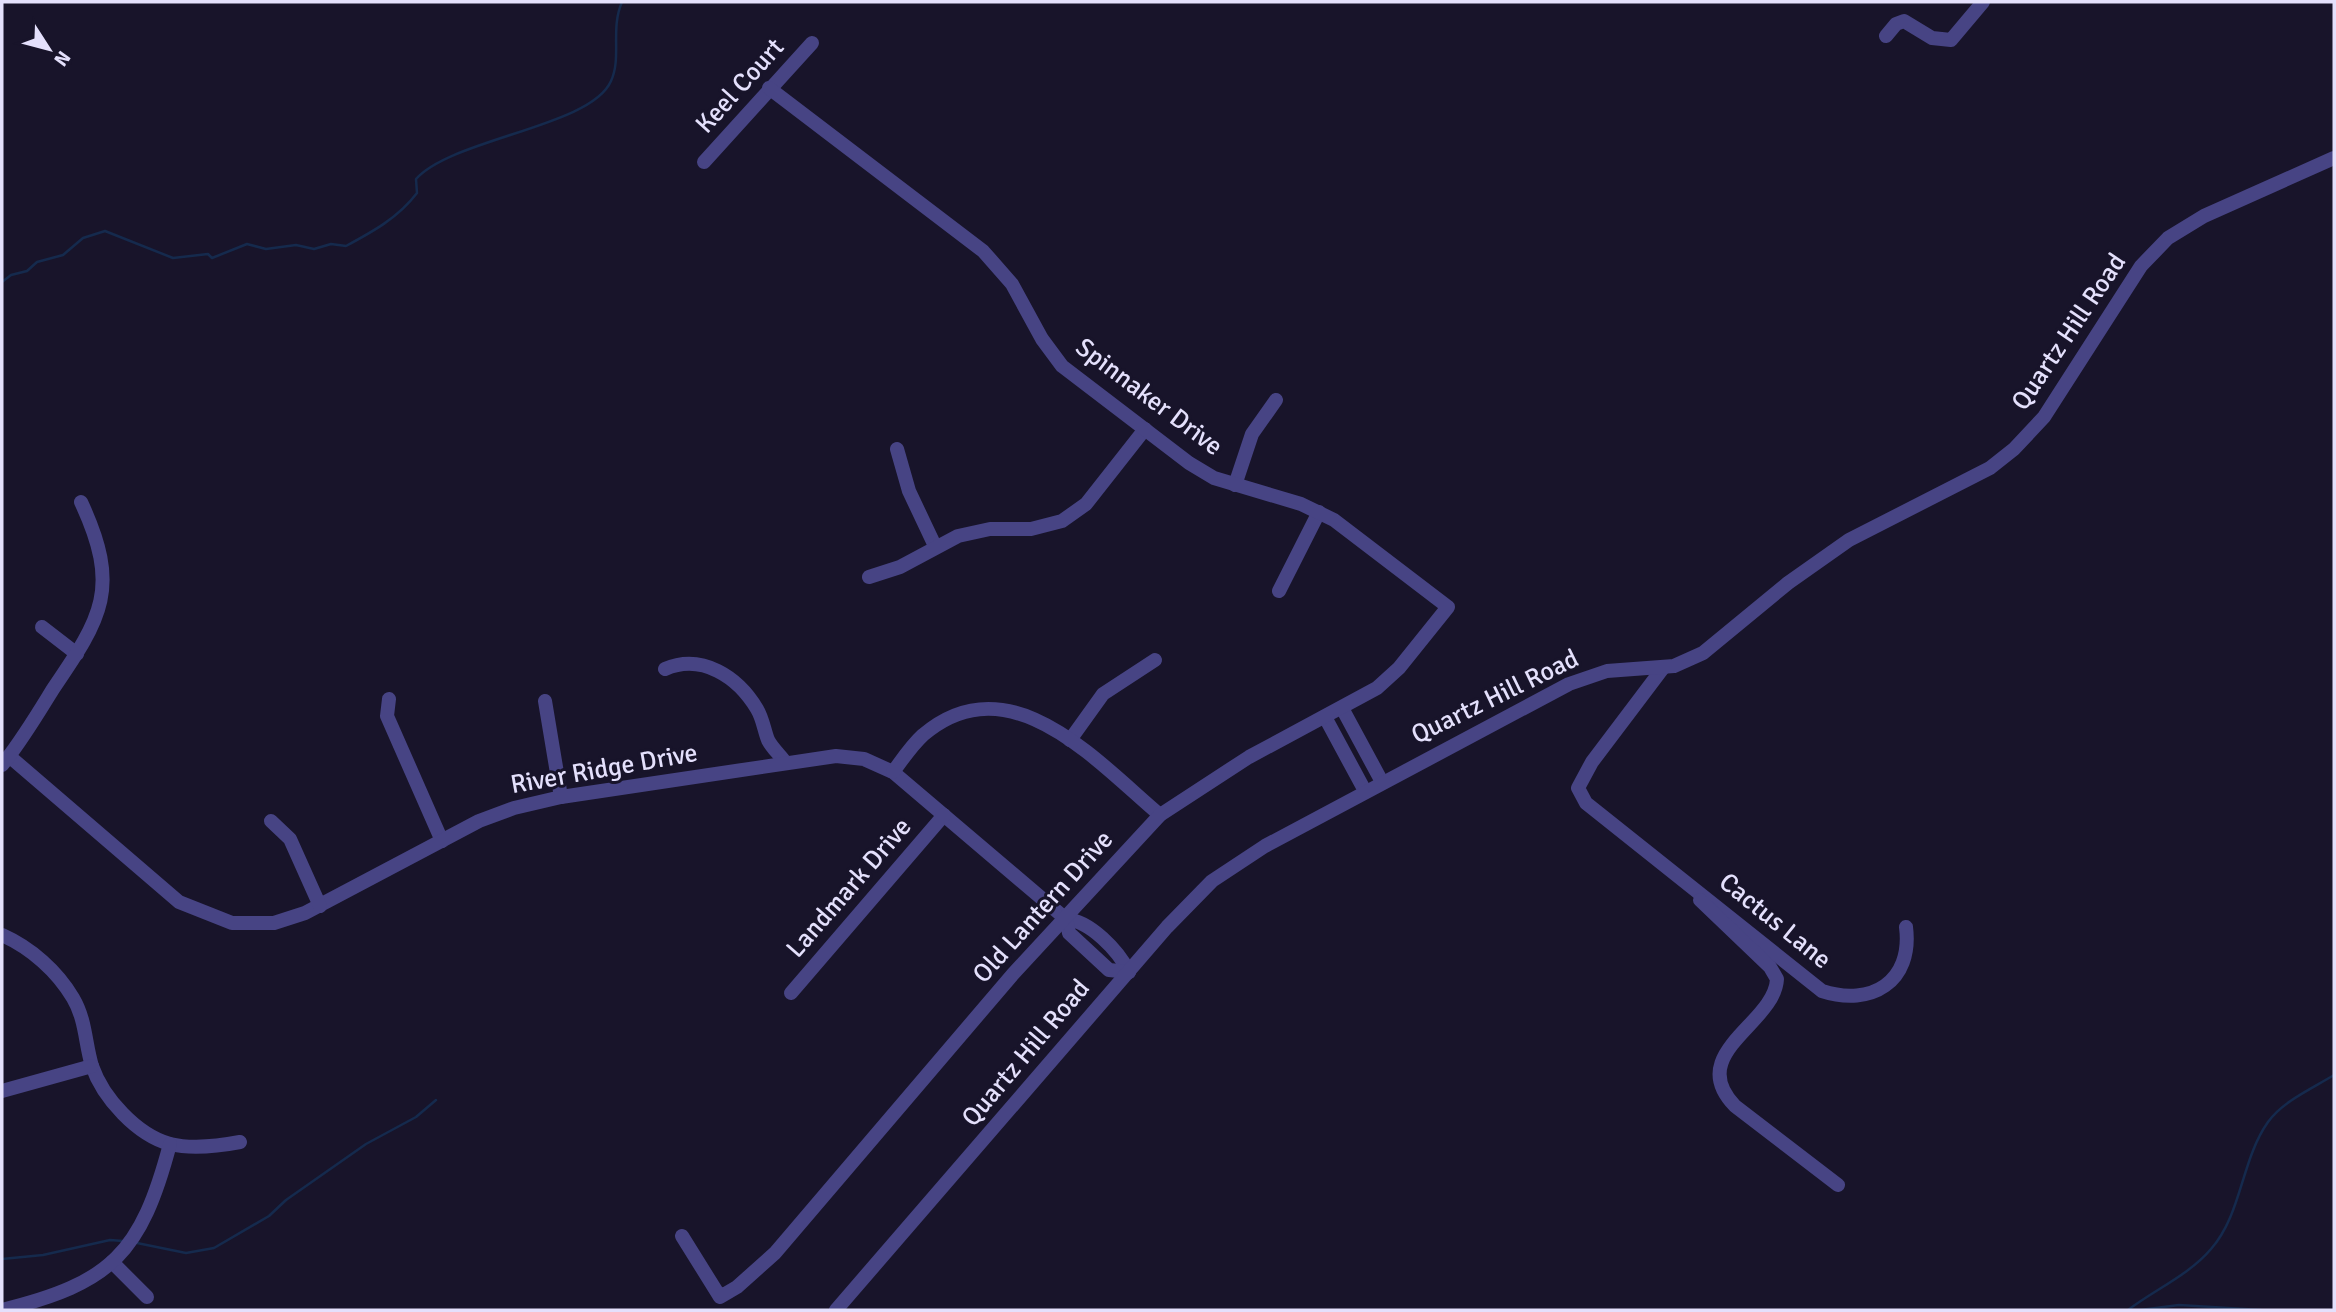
<svg xmlns="http://www.w3.org/2000/svg" width="2336" height="1312" font-family="Signika,sans-serif">
<rect width="100%" height="100%" fill="#18142a"/>
<g fill="none" stroke-linecap="round" stroke-linejoin="round">
<!-- stream -->
<g stroke="#152a4d" stroke-width="2.5">
<path d="M2,282L11,275L27,271L37,262L63,255L83,238L105,231L173,258L208,254L212,258L247,244L266,249L296,245L314,249L331,244L346,246C372,232 398,218 417,193L416,179C453,138 591,127 611,81C622,57 610,29 622,2"/>
<path d="M137,1243L186,1253L214,1248L269,1216L286,1200L366,1144L416,1117L436,1100"/>
<path d="M2,1259L43,1255L110,1240L123,1241"/>
<path d="M2128,1310C2154,1290 2189,1275 2211,1249C2242,1214 2241,1160 2268,1122C2283,1101 2313,1088 2334,1075"/>
<path d="M2140,1310L2179,1305L2261,1310"/>
</g>
<!-- minor -->
<g stroke="#474484" stroke-width="14">
<path d="M1886,36L1896,24L1904,21L1932,38L1951,40L1983,2"/>
<path d="M704,162L812,43"/>
<path d="M897,449L909,491L935,546"/>
<path d="M1235,485L1252,434L1276,400"/>
<path d="M869,577L900,567L958,536L990,529H1031L1062,521L1086,504L1145,429"/>
<path d="M1279,591L1319,512"/>
<path d="M42,627L77,654"/>
<path d="M1663,668L1592,762L1578,788L1586,803L1822,991C1871,1007 1913,982 1906,927"/>
<path d="M665,669C702,653 738,677 757,709C763,719 764,730 768,740C772,748 780,755 785,762"/>
<path d="M389,699L387,716L442,841"/>
<path d="M545,701L561,797"/>
<path d="M1342,708L1382,782"/>
<path d="M1325,717L1365,791"/>
<path d="M1070,740L1103,694L1155,660"/>
<path d="M9,756L179,902L232,923H274L305,913L479,821L514,808L561,797L836,756L864,759L893,772L1066,919C1090,921 1118,950 1129,972"/>
<path d="M2,765C21,742 37,715 53,689C102,617 121,588 81,502"/>
<path d="M893,772C902,760 911,746 923,735C1010,661 1097,762 1160,815"/>
<path d="M271,821L290,839L320,906"/>
<path d="M1700,900L1770,967L1777,979C1775,1024 1684,1053 1735,1106L1838,1185"/>
<path d="M1066,919L1069,933L1109,970L1129,972"/>
<path d="M2,935C31,948 57,971 73,998C86,1020 85,1043 92,1066C103,1098 137,1135 170,1144C191,1149 219,1146 240,1142"/>
<path d="M791,993L944,815"/>
<path d="M2,1091L92,1066"/>
<path d="M682,1236L720,1297L737,1287L775,1253L1013,974L1160,815L1249,757L1377,688L1399,668L1448,607L1334,520L1301,504L1214,478L1189,463L1062,366L1042,339L1012,284L983,251L769,88"/>
<path d="M112,1262L147,1297"/>
<path d="M2,1310C112,1283 141,1253 170,1144"/>
<path d="M836,1310L1167,927L1212,881L1265,846L1569,684L1607,671L1674,666L1703,653L1788,583L1849,540L1990,468L2014,449L2044,417L2141,266L2168,238L2204,216L2334,158"/>
</g>
</g>
<g text-anchor="middle" dominant-baseline="central" stroke-width="6" stroke-linejoin="round" paint-order="stroke">
<!-- street labels -->
<g font-size="26" fill="#e4e0fc" stroke="#18142a">
<text transform="translate(740 86) rotate(-48)">Keel Court</text>
<text transform="translate(2069 332) rotate(-56)">Quartz Hill Road</text>
<text transform="translate(1149 397) rotate(37)">Spinnaker Drive</text>
<text transform="translate(1495 697) rotate(-26)">Quartz Hill Road</text>
<text transform="translate(604 769) rotate(-10)">River Ridge Drive</text>
<text transform="translate(849 888) rotate(-49)">Landmark Drive</text>
<text transform="translate(1043 907) rotate(-48)">Old Lantern Drive</text>
<text transform="translate(1775 921) rotate(39)">Cactus Lane</text>
<text transform="translate(1026 1053) rotate(-50)">Quartz Hill Road</text>
</g>
</g>
<!-- border -->
<rect width="2336" height="1312" fill="none" stroke="#e4e0fc" stroke-width="7"/>
<!-- north arrow -->
<g transform="translate(49 49) rotate(126)" stroke="#18142a" stroke-width="5" paint-order="stroke">
<path d="M0-5L12 26L0 18L-12 26Z" fill="#e4e0fc"/>
<text y="-10" font-size="19" font-weight="bold" text-anchor="middle" fill="#e4e0fc">N</text>
</g>
</svg>
